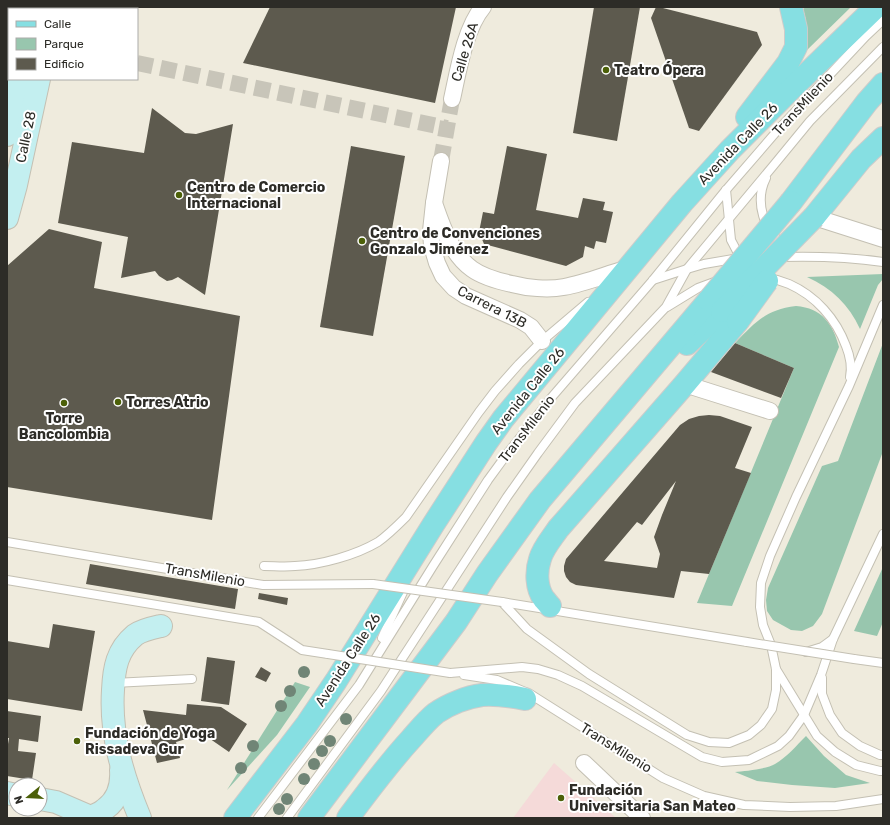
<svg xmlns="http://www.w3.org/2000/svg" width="890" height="825" font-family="Rubik,sans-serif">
<rect width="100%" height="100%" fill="#efebdd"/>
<!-- education -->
<path fill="#f5dad9" d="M554,763L571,778L616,818H513Z"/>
<!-- green -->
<g fill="#98c6ae">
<path d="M806,7H851L806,51C807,36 808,23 803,9Z"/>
<path d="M883,274V279L878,285L860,329C849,305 832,288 807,277Z"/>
<path d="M796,306C822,308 833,324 839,347L732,606L697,603L794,368L735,343C756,322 765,310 796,306Z"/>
<path d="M883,343V453L882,454L822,614L813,626L802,631L791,630L773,620L767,611L766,600L768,588L822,466L838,461Z"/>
<path d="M883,567V622L877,636L854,631Z"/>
<path d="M295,682L310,687L277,735L227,790Z"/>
<path d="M806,736L824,756L846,775L870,783L835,788L792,785L757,781L735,772C745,771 767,769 775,764C787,757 796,746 806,736Z"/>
</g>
<!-- building -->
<g fill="#5d5a4e" fill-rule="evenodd">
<path d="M7,7H24L23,9H9V71L8,77Z"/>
<path d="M270,7H456L435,103L243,63Z"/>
<path d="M594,7H640L617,141L573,133Z"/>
<path d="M656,7H659L757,32L762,45L699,131L689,128L651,18Z"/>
<path d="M152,108L185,133L196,134L233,124L205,295L178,277L172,280L167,281L159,276L155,271L121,278L128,237L58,223L72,142L144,153Z"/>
<path d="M351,146L405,156L373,336L320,327Z"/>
<path d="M507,146L547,154L536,210L578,218L583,198L605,202L603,210L613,212L606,243L596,241L594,249L585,246L583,257L566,266L484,244L479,232L483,212L494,214Z"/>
<path d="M49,229L102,242L94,288L240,316L212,520L7,487V266Z"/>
<path d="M735,343L794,368L781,398L711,372Z"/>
<path d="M709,415L720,416L752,427L735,468L751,473L709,574L681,571L674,598L576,585L570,582L566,577L564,571V566L566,559L680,425L689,419L699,416ZM676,481L662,515L654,537L660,554L657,568L604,561L637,522L642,525Z"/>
<path d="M90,564L238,589L235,609L86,584Z"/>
<path d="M259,593L288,598L287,605L258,599Z"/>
<path d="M53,624L95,631L82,711L7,699V641L49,648Z"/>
<path d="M207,657L235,661L229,705L201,701Z"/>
<path d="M261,667L271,673L266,682L255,677Z"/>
<path d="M187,704L221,707L247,724L229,752L203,734L176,742L180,758L157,763L143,710L186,715Z"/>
<path d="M7,711L41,716L38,742L19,739L18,751L36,753L32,780L7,776V750L9,738H7Z"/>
</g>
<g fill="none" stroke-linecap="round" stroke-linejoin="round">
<!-- street-tunnel -->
<g stroke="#c8c5b9" stroke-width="16" stroke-dasharray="16 8" stroke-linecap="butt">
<path d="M137,63L447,128"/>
<path d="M441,161L452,99"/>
</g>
<!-- lane casing -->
<g stroke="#c4c0b3" stroke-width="10">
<g id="lane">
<path d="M766,178C754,202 764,232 785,246"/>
<path d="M726,190L731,240L741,259"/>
<path d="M780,257C814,256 849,257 883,262"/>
<path d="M768,278C775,279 782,281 789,284C816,296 836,319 846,346C850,356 852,367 850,377"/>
<path d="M653,280L687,269L704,264L739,258"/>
<path d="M667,307L698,288L717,281"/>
<path d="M7,542L263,585L373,584"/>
<path d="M264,566C274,566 285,567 295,566C321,565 356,555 378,542C388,535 397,526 406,517L479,412L495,391L519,364L542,341L588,302"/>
<path d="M7,580L259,622L302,650L328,654"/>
<path d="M502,602L527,629L589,674L687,735L709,742L729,743L749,735L761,725L772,709L776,690V669L771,645L763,625L760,607L761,583L770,556L796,497L849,386L883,305"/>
<path d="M502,602L747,642"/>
<path d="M382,638L404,590"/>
<path d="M806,652L822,647L833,639"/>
<path d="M854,659L883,663"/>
<path d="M776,669L817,736L835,752L856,765L880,771H883"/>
<path d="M450,673L522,667L538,669L558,675L582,686L702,757L722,762L749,760L778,746L789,736L804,715L821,675L833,639L883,534"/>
<path d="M464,675L497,680L530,694L663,778L704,796L744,805L790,807L836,806L883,799"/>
<path d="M822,678V694L830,715L842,733L860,746L880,755H883"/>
<path d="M114,683L192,679"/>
<path d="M258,818L359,685L433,566L488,480L507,454L551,398L653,280L726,190L777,131L866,36L883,20"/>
<path d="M287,818L381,691L507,497L538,453L575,403L666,307L687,269L773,166L810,121L883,47"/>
</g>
</g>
<!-- street casing -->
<g stroke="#c4c0b3" stroke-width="18">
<g id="street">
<path d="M452,99C458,72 465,28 483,7"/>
<path d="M441,161L434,203L431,231L432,246L437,263L443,276L454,288L466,296L520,320L531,327L542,341"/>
<path d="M434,203C442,226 451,254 472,269C483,277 498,281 512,284C527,288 548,290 564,287C586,283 607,274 629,268"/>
<path d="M814,217L883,239"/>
<path d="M684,385L694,387L770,411"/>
<path d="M584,763L642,818"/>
</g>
</g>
<!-- secondary casing -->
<g stroke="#c4c0b3" stroke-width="24">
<g id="secondary">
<path d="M35,9L36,7"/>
<path d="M53,9L54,7"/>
<path d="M7,135L20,79"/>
<path d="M7,218L16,185L39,79"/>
<path d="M7,793L16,795"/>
<path d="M40,799L56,802L93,818"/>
<path d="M91,817C95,815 101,813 105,809C118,800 122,785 121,770"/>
<path d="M140,818C123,777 110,735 113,690C114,668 117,650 135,635C142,630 152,628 161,626"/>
</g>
</g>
<!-- primary casing -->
<g stroke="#cdcccb" stroke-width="24">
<g id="primary">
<path d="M747,117L788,63L796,47V29L791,7"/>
<path d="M791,202L867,102L883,84"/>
<path d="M814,217L861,159L883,138"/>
<path d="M687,344L722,311"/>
<path d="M550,606C548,604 546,601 544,599C536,588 536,571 540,559C543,548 552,538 558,529L684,385L738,321"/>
<path d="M235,818L307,724L336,681L433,525L486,443L503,419L682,203L730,150L789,91L876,7"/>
<path d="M309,818L456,622L487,574L540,500L709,300"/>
<path d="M348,818C368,791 388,764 411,739C419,730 427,720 436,713C449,704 467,697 482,695C496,694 510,696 525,699"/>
</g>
</g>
<!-- lane -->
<use href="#lane" stroke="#fff" stroke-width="8"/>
<!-- street -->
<use href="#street" stroke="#fff" stroke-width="16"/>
<!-- secondary -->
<use href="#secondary" stroke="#c3eff0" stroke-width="22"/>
<!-- primary -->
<use href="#primary" stroke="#86dfe2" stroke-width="22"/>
<!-- lane-bridge casing -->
<g stroke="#c4c0b3" stroke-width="10" stroke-linecap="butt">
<g id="lane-bridge">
<path d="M373,584L502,602"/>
<path d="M747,642L854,659"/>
<path d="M328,654L450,673"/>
</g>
</g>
<!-- primary-bridge casing -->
<g stroke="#cdcccb" stroke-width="24" stroke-linecap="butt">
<g id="primary-bridge">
<path d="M709,300L791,202"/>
<path d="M722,311L814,217"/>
<path d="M738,321L767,281"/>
</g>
</g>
<!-- lane-bridge -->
<use href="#lane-bridge" stroke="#fff" stroke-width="8"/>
<!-- primary-bridge -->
<use href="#primary-bridge" stroke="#86dfe2" stroke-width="22"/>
</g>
<!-- trees -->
<g fill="#708576">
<circle cx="304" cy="672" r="6"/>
<circle cx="290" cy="691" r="6"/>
<circle cx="281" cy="706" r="6"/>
<circle cx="346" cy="719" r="6"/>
<circle cx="330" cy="741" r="6"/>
<circle cx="253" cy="746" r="6"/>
<circle cx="322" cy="751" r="6"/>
<circle cx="314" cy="764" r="6"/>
<circle cx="241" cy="768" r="6"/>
<circle cx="304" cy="779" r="6"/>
<circle cx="287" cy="799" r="6"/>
<circle cx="279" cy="809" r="6"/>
</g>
<!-- markers -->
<g fill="#4c6008" stroke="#fff" stroke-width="1.5">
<circle cx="606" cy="70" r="4"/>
<circle cx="179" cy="195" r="4"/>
<circle cx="362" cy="241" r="4"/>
<circle cx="118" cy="402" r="4"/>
<circle cx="64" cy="403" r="4"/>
<circle cx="77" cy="741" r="4"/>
<circle cx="561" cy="798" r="4"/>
</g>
<g text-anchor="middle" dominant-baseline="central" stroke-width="4" stroke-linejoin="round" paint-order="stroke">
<!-- street labels -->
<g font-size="14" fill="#2d2c27" stroke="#fff">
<text transform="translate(465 52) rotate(-73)">Calle 26A</text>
<text transform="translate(803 104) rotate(-47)">TransMilenio</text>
<text transform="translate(26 137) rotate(-78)">Calle 28</text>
<text transform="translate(738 144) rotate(-46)">Avenida Calle 26</text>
<text transform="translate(492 307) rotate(27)">Carrera 13B</text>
<text transform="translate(528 391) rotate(-51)">Avenida Calle 26</text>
<text transform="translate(527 429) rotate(-52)">TransMilenio</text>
<text transform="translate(205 575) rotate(10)">TransMilenio</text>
<text transform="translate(348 660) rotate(-57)">Avenida Calle 26</text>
<text transform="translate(616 748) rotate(32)">TransMilenio</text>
</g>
<!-- poi labels -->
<g font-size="14" font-weight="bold" fill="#2d2c27" stroke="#fff" text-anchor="start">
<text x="614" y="70">Teatro Ópera</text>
<text x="187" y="187">Centro de Comercio<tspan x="187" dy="16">Internacional</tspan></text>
<text x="370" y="233">Centro de Convenciones<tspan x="370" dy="16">Gonzalo Jiménez</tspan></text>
<text x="126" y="402">Torres Atrio</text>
<text x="64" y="418" text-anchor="middle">Torre<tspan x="64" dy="16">Bancolombia</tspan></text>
<text x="85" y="733">Fundación de Yoga<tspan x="85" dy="16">Rissadeva Gur</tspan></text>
<text x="569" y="790">Fundación<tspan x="569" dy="16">Universitaria San Mateo</tspan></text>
</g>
</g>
<!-- border -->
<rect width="890" height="825" fill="none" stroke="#2d2c27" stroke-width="16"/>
<!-- legend -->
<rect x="8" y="8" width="130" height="72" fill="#ffffff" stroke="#ababa9"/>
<rect x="16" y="21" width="20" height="6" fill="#86dfe2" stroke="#ababa9"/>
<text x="44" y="28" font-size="12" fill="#2d2c27">Calle</text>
<rect x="16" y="38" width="20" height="12" fill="#98c6ae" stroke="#ababa9"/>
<text x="44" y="48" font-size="12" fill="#2d2c27">Parque</text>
<rect x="16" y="58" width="20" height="12" fill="#5d5a4e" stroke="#ababa9"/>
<text x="44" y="68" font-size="12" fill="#2d2c27">Edificio</text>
<!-- north arrow -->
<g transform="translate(28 797) rotate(252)"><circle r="19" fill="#ffffff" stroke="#ababa9"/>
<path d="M0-3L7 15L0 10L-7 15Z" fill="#4c6008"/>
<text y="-6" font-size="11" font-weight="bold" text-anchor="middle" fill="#2d2c27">N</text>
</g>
</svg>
